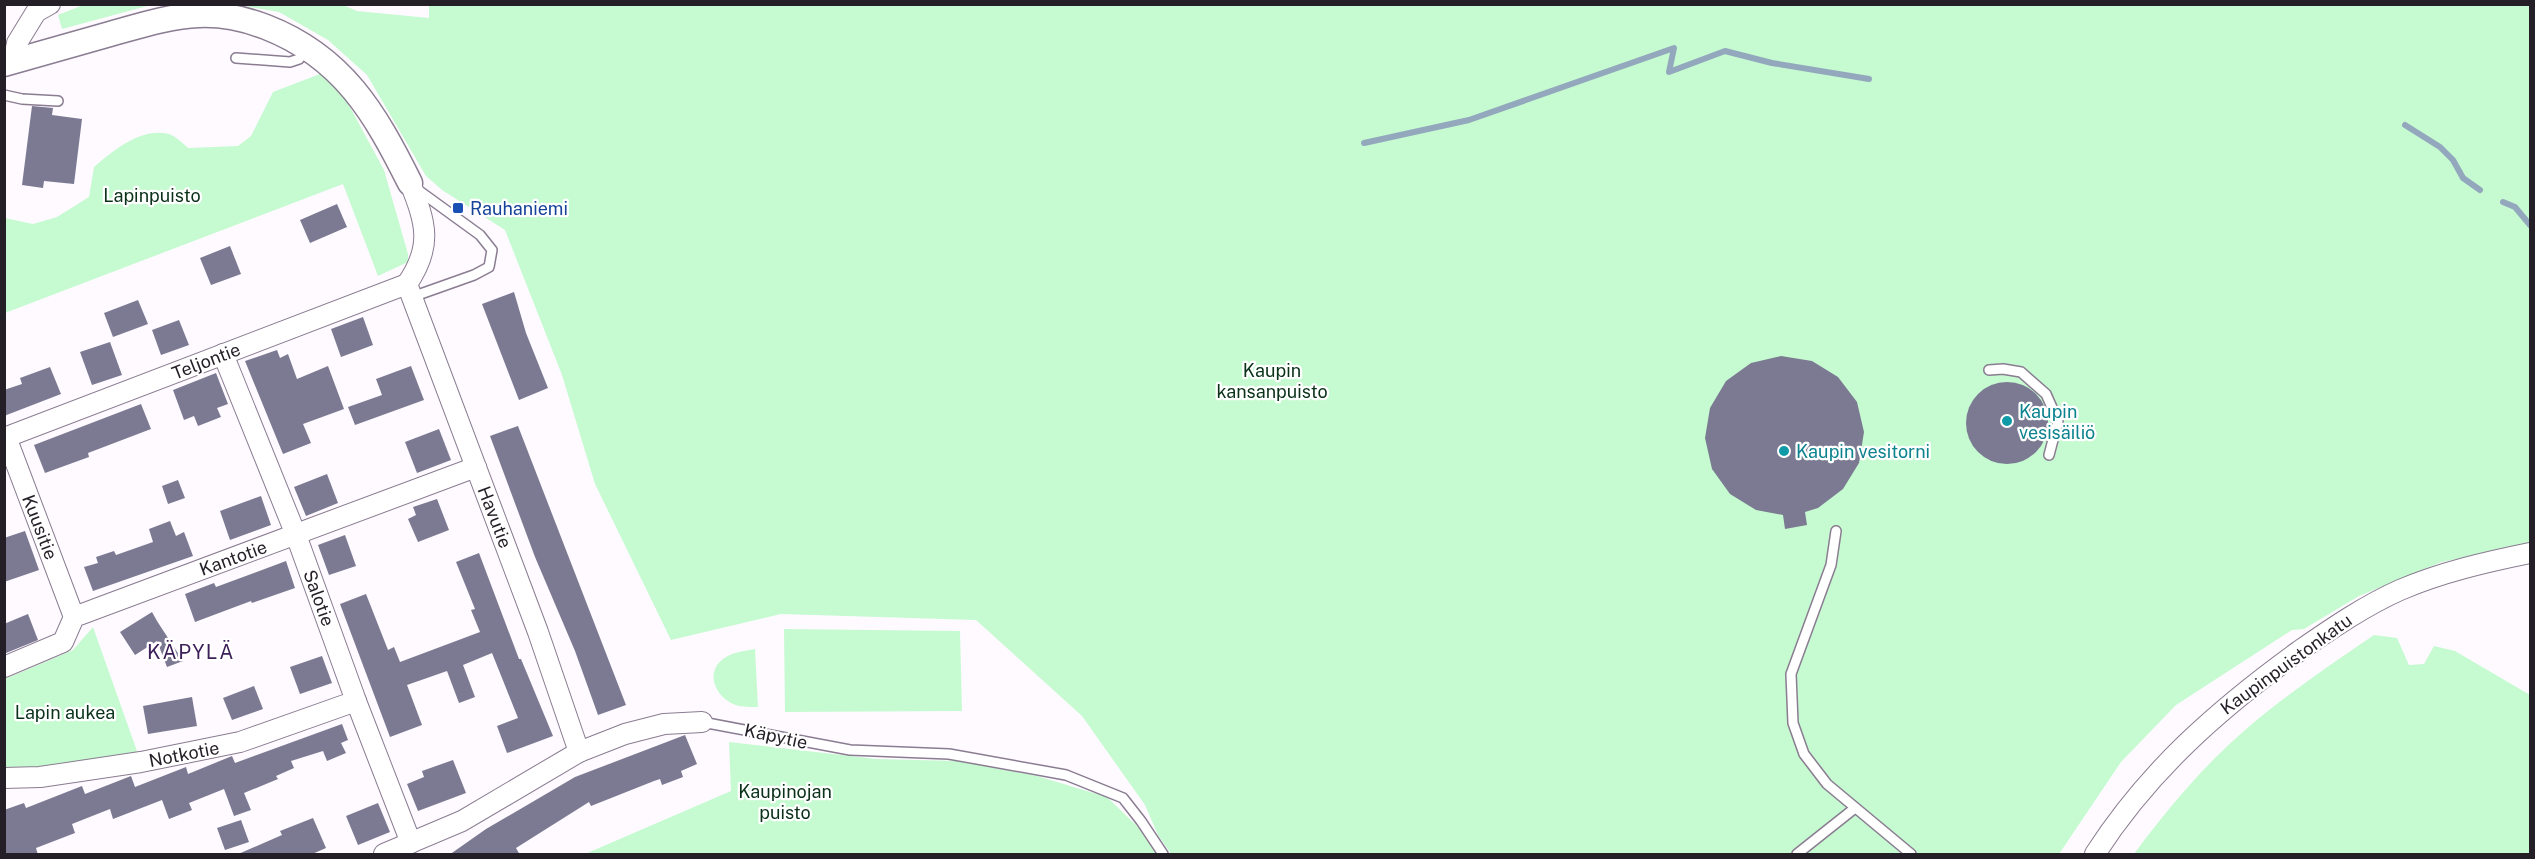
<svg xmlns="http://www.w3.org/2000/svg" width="2535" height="859" font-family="'Public Sans',sans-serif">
<rect width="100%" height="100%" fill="#fefaff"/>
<!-- green -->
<g fill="#c6fad1">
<path d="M429,4L2530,5V544L2442,562L2359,596L2304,629L2292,630L2176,705L2121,762L2059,854H1171L1158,835L1145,805L1082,716L976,620L781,614L671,640L595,484L562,375L505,230L442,190L426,176L367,75L328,40L279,12L238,5H343L357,11L429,18Z"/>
<path d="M83,5V4L151,5L62,29L58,15Z"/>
<path d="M325,72L344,96L384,170L408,254V262L378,276L343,184L5,313V218L33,224L57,217L89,197L94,167C114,150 141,127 169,134C175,136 183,143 188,148L238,146L251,136L273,92Z"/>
<path d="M93,627L138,754L44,770H5V679L73,650Z"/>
<path d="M784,629L960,631L962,711L785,712Z"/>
<path d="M2374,635L2397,638L2409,665L2424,664L2434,646L2455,651L2530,695V854H2134C2159,820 2187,786 2217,756C2264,709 2320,672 2374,635Z"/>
<path d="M755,649L758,707C752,707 745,707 739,706C718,701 703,674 723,659C732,652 744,651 755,649Z"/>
<path d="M729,742L876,759L958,761L1037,776L1107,797L1139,828L1156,854H585L731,791Z"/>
</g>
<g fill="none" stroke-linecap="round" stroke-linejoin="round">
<!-- stream -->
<g stroke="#93a7bd" stroke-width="6">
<path d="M2405,125L2440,147L2453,160L2463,178L2480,190"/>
<path d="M1364,143L1469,120L1674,48L1669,72L1725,51L1772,63L1869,79"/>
<path d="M2503,202L2515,207L2530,225"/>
</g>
</g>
<!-- building -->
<g fill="#7b7a92">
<path d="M32,106L53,108L52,115L82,119L74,184L44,181L43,188L22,185Z"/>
<path d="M337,204L347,227L310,243L300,220Z"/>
<path d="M230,246L241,274L211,285L200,258Z"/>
<path d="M514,292L526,333L548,388L519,400L482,304Z"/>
<path d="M138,300L148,324L113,337L104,313Z"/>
<path d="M363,317L373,345L341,357L331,329Z"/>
<path d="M179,320L189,345L161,355L152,330Z"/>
<path d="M110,342L122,375L92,385L80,352Z"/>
<path d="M277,350L280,358L288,354L297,379L328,366L344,409L303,424L311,443L283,454L245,361Z"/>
<path d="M1781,356L1812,361L1838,377L1857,402L1864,432L1859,463L1843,489L1818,508L1805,512L1807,525L1785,529L1783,515L1756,510L1730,494L1712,469L1705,438L1710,408L1726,381L1751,363Z"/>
<path d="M411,366L424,400L355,425L348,407L382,395L376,379Z"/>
<path d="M50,367L61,394L4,416V390L22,384L20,378Z"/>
<path d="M216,373L228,404L217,408L221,417L198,426L194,416L184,420L173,390Z"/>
<circle cx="2007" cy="423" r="41"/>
<path d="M141,404L151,429L88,453L89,457L45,473L34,445Z"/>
<path d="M518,426L626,705L598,715L575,651L535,557L490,436Z"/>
<path d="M439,429L451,460L417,473L405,442Z"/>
<path d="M327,474L338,503L306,516L294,487Z"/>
<path d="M178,480L185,498L168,504L162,486Z"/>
<path d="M261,496L271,525L230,540L220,511Z"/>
<path d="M437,499L449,530L418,542L408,519L416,515L413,507Z"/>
<path d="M170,521L176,536L184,532L193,556L93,591L84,567L98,563L96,557L114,551L116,555L153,542L149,529Z"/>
<path d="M25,531L39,570L4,582V538Z"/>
<path d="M345,535L356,566L329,575L318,545Z"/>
<path d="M479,553L519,659H521L553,736L507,753L497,726L518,718L492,653L463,665L475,697L459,703L447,671L407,685L422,725L390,737L340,604L366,594L388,650L394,647L400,662L480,632L471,610L475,609L456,562Z"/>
<path d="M286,561L295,588L252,603L251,601L195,622L185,594L214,583L216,587Z"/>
<path d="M152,612L157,621L183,661L167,667L157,641L135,655L120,632Z"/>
<path d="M28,614L38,640L6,653L4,624Z"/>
<path d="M322,656L332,683L300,694L290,667Z"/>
<path d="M254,686L263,709L232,720L223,698Z"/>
<path d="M192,697L197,726L148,734L143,706Z"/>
<path d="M342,724L348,740L341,743L346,753L327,761L323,751L291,761L294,768L276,776L278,779L244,793L251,810L234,816L224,789L189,803L192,810L169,819L162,800L113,819L110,809L72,824L75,833L36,848L38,855H4V810L24,803L26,808L82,786L85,794L131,776L135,787L186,767L188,774L232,756L235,763Z"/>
<path d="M685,735L697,764L681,771L683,777L662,785L660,779L654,781L591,806L589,802L516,848L520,855H449L486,829L575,777Z"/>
<path d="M453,760L466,793L418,811L407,784L424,777L422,771Z"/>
<path d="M378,803L390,832L358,845L346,816Z"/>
<path d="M313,818L326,848L310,855H236L282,835L280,831Z"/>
<path d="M241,820L249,842L225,850L217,828Z"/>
</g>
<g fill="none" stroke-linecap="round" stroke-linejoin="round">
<!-- service casing -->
<g stroke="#8a7c91" stroke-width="12">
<g id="service">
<path d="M236,58L290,62L299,59L306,50"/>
<path d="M4,95L22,99L58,101"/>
<path d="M412,297L474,275L489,267L492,250L480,235L418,190"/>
<path d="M1989,370L2003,369L2021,372L2046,394L2058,421L2049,455"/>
<path d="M1836,531L1831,565L1791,674L1793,723L1804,754L1827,784L1911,854"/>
<path d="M702,722L850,750L949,754L1066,775L1123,798L1141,821L1163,854"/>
<path d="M1797,854L1855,808"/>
</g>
</g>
<!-- minor casing -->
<g stroke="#8a7c91" stroke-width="22">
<g id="minor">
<path d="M13,62L17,43L36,12L50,4"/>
<path d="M407,284L538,632L579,752"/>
<path d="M407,284C433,246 426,223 410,183"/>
<path d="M223,354L296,535L356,701L411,843"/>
<path d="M6,437L74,617"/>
<path d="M4,438L407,284"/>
<path d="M4,667L63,642L74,617L476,467"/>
<path d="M4,778L40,777L141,762L240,742L356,701"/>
<path d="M384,854L462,821L579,752L625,734L664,724L702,722"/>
<path d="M2095,854C2149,770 2219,709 2299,651C2331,629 2364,606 2400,590C2442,572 2486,562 2530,553"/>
</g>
</g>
<!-- tertiary casing -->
<g stroke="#8a7c91" stroke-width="27">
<path id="tertiary" d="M4,64C40,54 75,44 110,34C139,26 169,16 199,15C222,14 245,19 266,27C343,57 375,113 410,183"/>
</g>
<!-- service -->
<use href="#service" stroke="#fff" stroke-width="9"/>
<!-- minor -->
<use href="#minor" stroke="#fff" stroke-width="20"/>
<!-- tertiary -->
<use href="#tertiary" stroke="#fff" stroke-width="24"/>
</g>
<!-- markers -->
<rect fill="#1a4fb4" stroke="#fff" stroke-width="2" x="452" y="202" width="12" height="12" rx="3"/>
<g fill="#0f9aa8" stroke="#fff" stroke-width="2">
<circle cx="2007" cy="421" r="6"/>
<circle cx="1784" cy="451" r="6"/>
</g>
<g text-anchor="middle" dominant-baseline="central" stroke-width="4.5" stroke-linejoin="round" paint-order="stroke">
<!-- park labels -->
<g font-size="18" fill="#0b3119" stroke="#fff">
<text x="152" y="195">Lapinpuisto</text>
<text x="1272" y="370">Kaupin<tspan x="1272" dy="21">kansanpuisto</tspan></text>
<text x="65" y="712">Lapin aukea</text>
<text x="785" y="791">Kaupinojan<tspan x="785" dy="21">puisto</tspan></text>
</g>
<!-- transit labels -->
<g font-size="18" fill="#164399" stroke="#fff" text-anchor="start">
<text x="470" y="208">Rauhaniemi</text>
</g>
<!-- street labels -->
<g font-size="18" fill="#241e26" stroke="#fff">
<text transform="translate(206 361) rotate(-21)">Teljontie</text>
<text transform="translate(495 517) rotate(69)">Havutie</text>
<text transform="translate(40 527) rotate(69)">Kuusitie</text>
<text transform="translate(233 558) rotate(-20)">Kantotie</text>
<text transform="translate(319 598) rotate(70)">Salotie</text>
<text transform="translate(2286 664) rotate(-36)">Kaupinpuistonkatu</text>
<text transform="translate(776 736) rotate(12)">Käpytie</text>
<text transform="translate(184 754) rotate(-11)">Notkotie</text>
</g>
<!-- culture labels -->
<g font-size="18" fill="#0d838f" stroke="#fff" text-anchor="start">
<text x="2019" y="411">Kaupin<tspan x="2019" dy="21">vesisäiliö</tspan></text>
<text x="1796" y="451">Kaupin vesitorni</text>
</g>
<!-- neighbourhood labels -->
<g font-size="20" letter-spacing="1.5" fill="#3d2059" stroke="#fff">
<text x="191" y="652">KÄPYLÄ</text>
</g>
</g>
<!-- border -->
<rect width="2535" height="859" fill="none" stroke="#241e26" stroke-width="12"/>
</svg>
